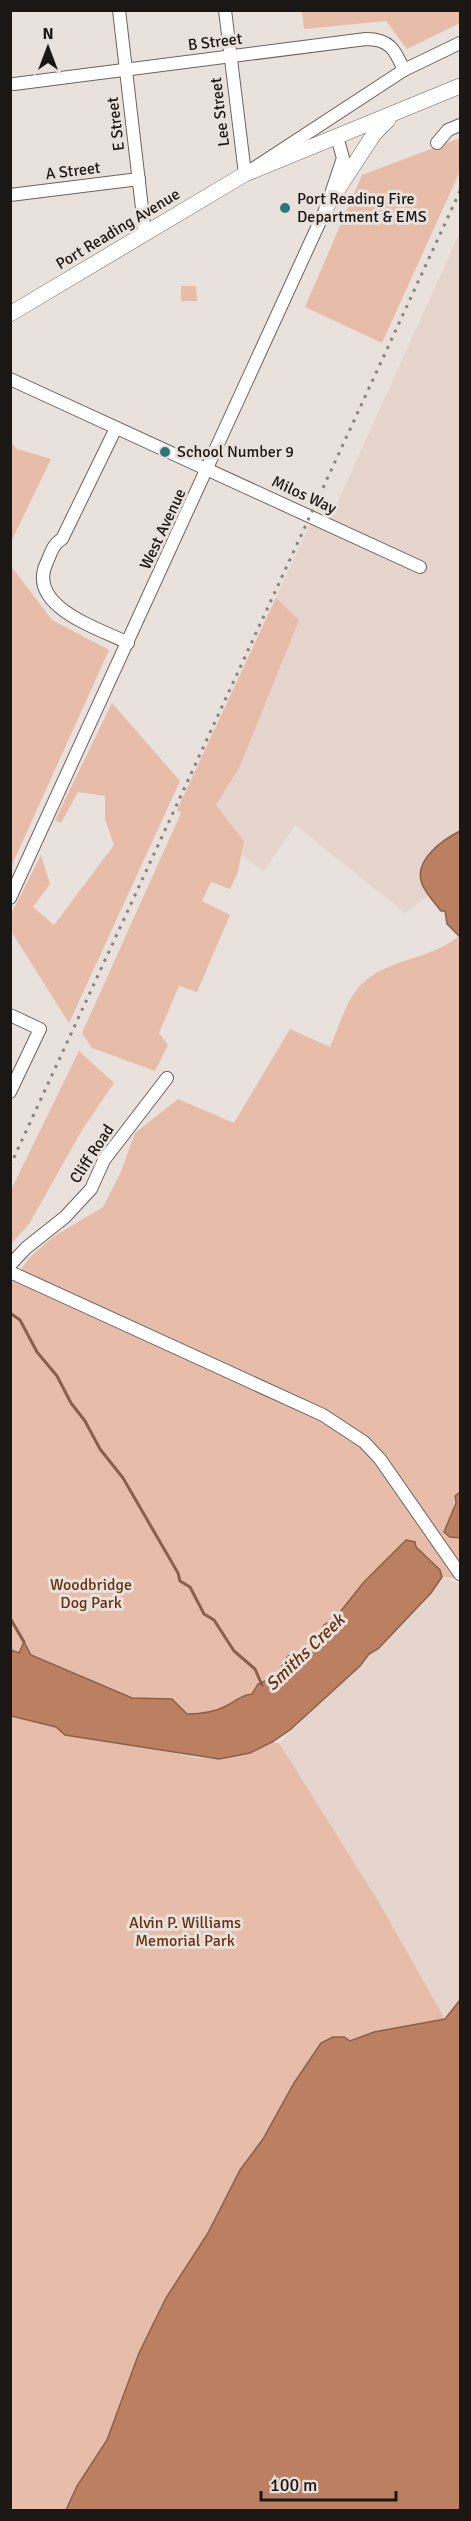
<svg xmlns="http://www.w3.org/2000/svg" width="471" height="2521" font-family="Signika,sans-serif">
<rect width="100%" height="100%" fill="#e9e1dc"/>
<!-- built -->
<g fill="#e5d5cd">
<path d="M460,232V831L449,836L432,853L422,885L429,895L405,913L295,825L264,871L177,810L311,522L326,528Z"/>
<path d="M444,1578L460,1584V2000L445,2019L380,1904L279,1744Z"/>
</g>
<!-- green -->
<g fill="#e7bda9">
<path d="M302,11H460V23L407,49L386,21L304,29Z"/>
<path d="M460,138V171L382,343L305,307L362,175Z"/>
<path d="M181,286H196L197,301H181Z"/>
<path d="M11,443L17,449L51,459L11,542Z"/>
<path d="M11,566L52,620L109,650L11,867Z"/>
<path d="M276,598L299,620L240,766L216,805L244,841L238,872L230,889L211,882L202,901L230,915L197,992L179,986L159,1033L168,1045L155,1071L92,1048L82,1033L181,813L177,810Z"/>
<path d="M112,703L180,781L69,1023L11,931V914L41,855L50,884L33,907L54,925L114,845L105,819V796L78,792L61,823L55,820Z"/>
<path d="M459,936L460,1492L455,1496L450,1537L460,1538V1578L442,1577L440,1570L406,1540L364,1582L336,1617L324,1625L320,1633L298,1654L288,1656L271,1680L258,1684L252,1694C240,1695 238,1699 229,1705C222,1709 210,1712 202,1713C182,1718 172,1703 155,1698C148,1697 140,1700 132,1698C122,1696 84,1680 78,1674L31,1655L24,1643L19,1653L11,1650V1284L30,1257L53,1237L103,1207L120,1174L135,1133L178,1099L234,1123L290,1029L330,1047C338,1030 344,1007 355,992C379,958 428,962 459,936Z"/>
<path d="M79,1051L114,1083L82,1130L29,1224L11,1244V1190Z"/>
<path d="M11,1716L57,1727L65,1735L98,1738L199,1758L219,1759L250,1753L272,1742L279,1743L380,1904L445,2019L374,2032L350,2041L321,2043L294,2083L263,2139L240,2170L208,2233L166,2298L139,2353L107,2440L66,2510H11Z"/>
</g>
<!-- water -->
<g fill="#bb7f61" stroke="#8b604a" stroke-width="1.5">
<path d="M460,831V937L447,924L445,911H441C435,903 426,894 422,884C413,861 442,840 460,831Z"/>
<path d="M460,1492V1538L450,1537L444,1532L456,1503L455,1496Z"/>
<path d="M406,1540L415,1542L416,1547L440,1570L442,1577L431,1593L378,1649L369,1654L360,1666L290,1730L272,1742L250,1753L219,1759L65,1735L56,1727L11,1716V1650L19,1653L24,1642L31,1655L132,1698L172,1699L187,1714C200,1714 215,1712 226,1706C237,1701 240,1695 252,1694L258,1684L276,1676L288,1656L298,1654L320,1633L324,1625L336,1617L364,1582Z"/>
<path d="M460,2000V2510H66L77,2486L107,2440L139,2353L166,2298L208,2233L240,2170L263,2139L294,2083L321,2043L333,2037H344L350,2041L374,2032L445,2019Z"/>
</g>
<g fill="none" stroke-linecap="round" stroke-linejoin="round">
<!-- stream -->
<g stroke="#8b604a" stroke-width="3">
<path d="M10,1313L20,1320L37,1352L57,1376L71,1403L85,1421L100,1449L123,1478L178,1573L180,1581L190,1587L204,1614L214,1620L234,1651L255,1669L262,1685"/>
<path d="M10,1618L24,1642"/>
</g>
<!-- minor casing -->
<g stroke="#6b635f" stroke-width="14">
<g id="minor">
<path d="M119,10L145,234"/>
<path d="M225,10L245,174L404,70L460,43"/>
<path d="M14,84L366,39C390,39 395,50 404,70"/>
<path d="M437,143L448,130L460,125"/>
<path d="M10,195L139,179"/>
<path d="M10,379L420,567"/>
<path d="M116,428L62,539C53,544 51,553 47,562C25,606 98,628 128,643"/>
<path d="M10,898L327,206L343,158L337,137"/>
<path d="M10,1015L40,1029L10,1092"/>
<path d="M10,1265L26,1248L65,1217L91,1189L104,1160L167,1078"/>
<path d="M10,1272L323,1415L364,1442L380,1459L460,1574"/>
</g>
</g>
<!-- major casing -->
<g stroke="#6b635f" stroke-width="16">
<g id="major">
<path d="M327,206L374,134L388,120"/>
<path d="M10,314L245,174L460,86"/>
</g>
</g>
<!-- minor -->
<use href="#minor" stroke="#fff" stroke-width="12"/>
<!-- major -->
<use href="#major" stroke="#fff" stroke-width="15"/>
<!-- rail -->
<path stroke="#88837f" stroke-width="3" stroke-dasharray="3 6" stroke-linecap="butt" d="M10,1166L460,191"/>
</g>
<!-- markers -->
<g fill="#2c7679" stroke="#e9e1dc" stroke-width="2">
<circle cx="285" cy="208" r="6"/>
<circle cx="165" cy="452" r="6"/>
</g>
<g text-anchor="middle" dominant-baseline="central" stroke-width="6" stroke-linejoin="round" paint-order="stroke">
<!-- street labels -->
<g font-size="16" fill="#1a1715" stroke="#e9e1dc">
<text transform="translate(215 42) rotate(-7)">B Street</text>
<text transform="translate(220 112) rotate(-97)">Lee Street</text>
<text transform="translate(116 124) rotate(-97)">E Street</text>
<text transform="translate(73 171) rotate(-7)">A Street</text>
<text transform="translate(118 229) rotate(-31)">Port Reading Avenue</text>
<text transform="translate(304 495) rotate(25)">Milos Way</text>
<text transform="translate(163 529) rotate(-65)">West Avenue</text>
<text transform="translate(92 1154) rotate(-57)">Cliff Road</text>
</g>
<!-- poi labels -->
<g font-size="16" fill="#1a1715" stroke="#e9e1dc" text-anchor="start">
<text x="297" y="199">Port Reading Fire<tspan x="297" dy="18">Department &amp; EMS</tspan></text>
<text x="177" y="452">School Number 9</text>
</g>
<!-- park labels -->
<g font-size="16" fill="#69310e" stroke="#e9e1dc">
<text x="91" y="1585">Woodbridge<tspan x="91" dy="18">Dog Park</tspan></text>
<text x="185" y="1923">Alvin P. Williams<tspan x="185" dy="18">Memorial Park</tspan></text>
</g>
<!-- water labels -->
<g font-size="18" font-style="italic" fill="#6a310f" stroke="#e9e1dc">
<text transform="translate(305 1652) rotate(-44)">Smiths Creek</text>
</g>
</g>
<!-- border -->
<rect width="471" height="2521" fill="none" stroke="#1a1715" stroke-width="24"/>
<!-- north arrow -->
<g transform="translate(48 48)" stroke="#e9e1dc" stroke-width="4.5" paint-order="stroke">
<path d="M0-4.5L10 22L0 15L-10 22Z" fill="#1a1715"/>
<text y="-9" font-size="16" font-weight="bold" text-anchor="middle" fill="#1a1715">N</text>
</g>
<!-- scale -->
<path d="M261 2491v9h135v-9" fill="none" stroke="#1a1715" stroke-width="3"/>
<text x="270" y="2491" font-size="18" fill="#1a1715" stroke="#e9e1dc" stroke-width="4.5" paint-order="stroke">100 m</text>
</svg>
